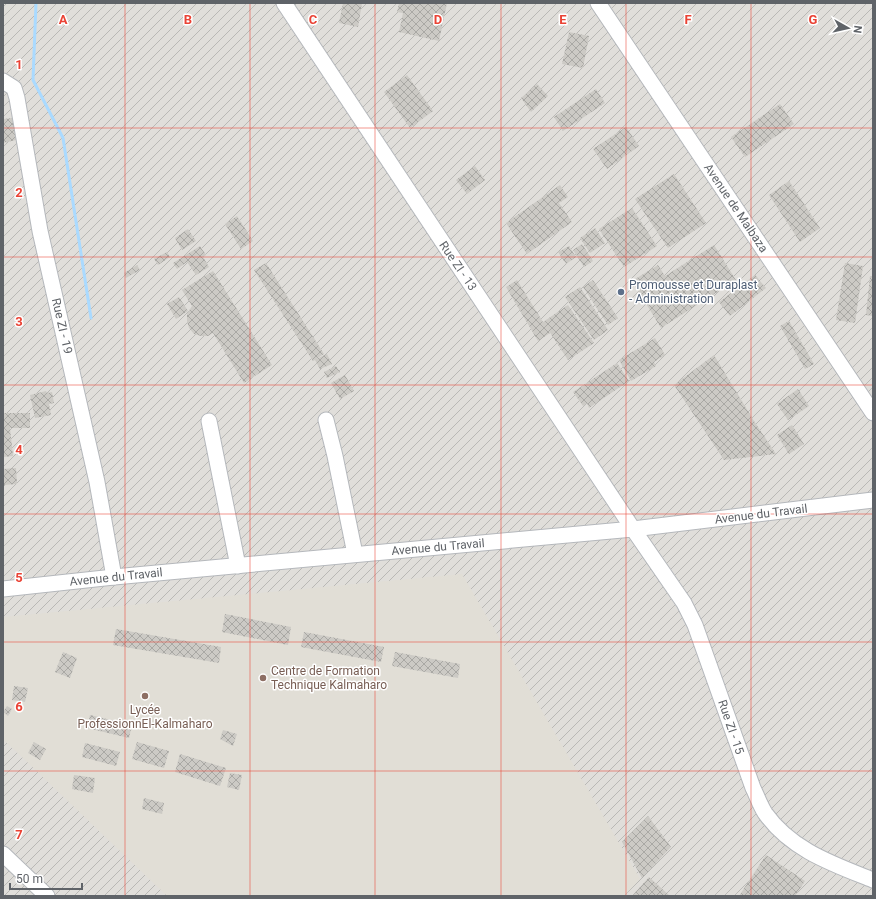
<svg xmlns="http://www.w3.org/2000/svg" width="876" height="899" font-family="Roboto,sans-serif">
<defs>
<pattern id="industrial-furrows" width="10" height="10" patternUnits="userSpaceOnUse"><rect width="10" height="10" fill="#e0deda"/><path d="M-1 1l2-2M0 10L10 0M9 11l2-2" fill="none" stroke="#b9b8b5"/></pattern>
<pattern id="building-cross-hatch" width="8" height="8" patternUnits="userSpaceOnUse"><rect width="8" height="8" fill="#cccac5"/><path d="M0 0l8 8M0 8l8-8" fill="none" stroke="#a9a8a4"/></pattern>
</defs>
<rect width="100%" height="100%" fill="#f1efe8"/>
<!-- industrial -->
<rect fill="url(#industrial-furrows)" x="3" y="3" width="870" height="893"/>
<!-- education -->
<path fill="#e1ded6" d="M462,574L640,879L624,896H167L3,739V617Z"/>
<g fill="none" stroke-linecap="round" stroke-linejoin="round">
<!-- stream -->
<path stroke="#aadaff" stroke-width="3" d="M36,3L33,80L63,138L91,318"/>
</g>
<!-- building -->
<g fill="url(#building-cross-hatch)">
<path d="M343,3H362L358,27L339,23Z"/>
<path d="M399,3H447L439,41L399,32L403,13L397,12Z"/>
<path d="M569,32L589,36L583,68L562,64Z"/>
<path d="M407,75L433,111L410,128L384,92Z"/>
<path d="M537,84L548,96L531,112L521,98Z"/>
<path d="M596,89L605,103L563,131L554,117Z"/>
<path d="M780,104L794,124L745,157L731,137Z"/>
<path d="M12,118L16,140L3,143V119Z"/>
<path d="M626,127L639,146L607,169L593,149Z"/>
<path d="M475,166L485,180L467,194L456,180Z"/>
<path d="M674,174L706,223L668,248L635,199Z"/>
<path d="M789,181L820,228L800,242L769,195Z"/>
<path d="M560,185L568,197L559,203L572,222L527,254L506,223Z"/>
<path d="M632,208L657,246L624,267L599,229Z"/>
<path d="M237,216L253,241L241,249L225,224Z"/>
<path d="M595,228L605,243L590,253L580,238Z"/>
<path d="M188,229L196,241L182,250L175,238Z"/>
<path d="M582,244L593,261L584,267L573,250Z"/>
<path d="M714,245L736,280L661,328L632,281L658,265L665,276Z"/>
<path d="M200,246L206,255L203,257L209,267L196,275L187,262L177,269L173,263Z"/>
<path d="M569,246L576,257L566,264L558,252Z"/>
<path d="M167,252L170,257L158,265L154,259Z"/>
<path d="M266,263L324,354L316,359L327,354L332,364L320,369L315,360L313,361L254,270Z"/>
<path d="M845,263L863,266L855,323L836,320Z"/>
<path d="M137,265L140,270L126,278L124,273Z"/>
<path d="M213,271L272,365L244,383L213,333L208,336H201L194,334L189,328L187,321V314L192,306L182,290Z"/>
<path d="M755,275L766,288L730,316L719,302Z"/>
<path d="M870,276H873V316L866,315Z"/>
<path d="M517,280L543,322L568,305L594,343L568,360L545,325L550,333L538,341L506,287Z"/>
<path d="M593,280L618,318L608,325L583,287Z"/>
<path d="M580,287L608,330L594,340L565,297Z"/>
<path d="M179,297L188,311L176,319L167,304Z"/>
<path d="M789,321L814,364L805,369L780,326Z"/>
<path d="M655,338L665,355L654,362L656,366L631,381L619,360Z"/>
<path d="M714,355L754,421L776,454L724,460L674,385Z"/>
<path d="M617,363L629,381L589,408L587,403L583,406L573,392Z"/>
<path d="M336,366L340,372L327,378L324,372Z"/>
<path d="M345,375L354,391L340,399L331,383Z"/>
<path d="M798,389L809,406L788,420L777,404Z"/>
<path d="M46,391L47,393L52,392L54,403L49,404L51,415L35,418L30,395Z"/>
<path d="M3,413H30V428H10L13,456L3,457Z"/>
<path d="M792,425L804,444L789,454L777,435Z"/>
<path d="M16,468L17,484L3,485V469Z"/>
<path d="M225,614L291,627L288,645L222,632Z"/>
<path d="M116,629L221,647L219,663L113,645Z"/>
<path d="M304,632L384,647L381,662L301,647Z"/>
<path d="M63,652L77,658L70,678L55,672Z"/>
<path d="M395,652L460,664L458,678L392,666Z"/>
<path d="M14,686L28,688L25,702L12,700Z"/>
<path d="M7,706L12,709L8,716L3,712Z"/>
<path d="M90,715L132,725L129,738L87,728Z"/>
<path d="M223,730L237,734L233,746L220,739Z"/>
<path d="M34,742L46,749L40,760L28,753Z"/>
<path d="M137,742L169,751L164,768L132,759Z"/>
<path d="M85,743L120,752L116,766L82,757Z"/>
<path d="M180,754L226,768L220,786L175,772Z"/>
<path d="M230,773L242,775L239,790L227,787Z"/>
<path d="M74,775L95,778L93,793L72,789Z"/>
<path d="M144,798L164,803L162,814L142,809Z"/>
<path d="M648,816L671,847L642,878L622,842Z"/>
<path d="M766,855L805,881L795,896H739Z"/>
<path d="M649,877L670,896H632Z"/>
</g>
<g fill="none" stroke-linecap="round" stroke-linejoin="round">
<!-- minor casing -->
<g stroke="#b5b8bc" stroke-width="17">
<g id="minor">
<path d="M284,3L633,529L684,603L695,625L753,788C757,796 760,805 765,813C791,850 833,864 873,880"/>
<path d="M598,3L873,413"/>
<path d="M3,81L14,88L17,98L40,231L97,482L114,577"/>
<path d="M326,420L335,456L355,554"/>
<path d="M209,421L238,566"/>
<path d="M3,589L114,577L633,529L873,500"/>
<path d="M3,854L47,896"/>
</g>
</g>
<!-- minor -->
<use href="#minor" stroke="#fff" stroke-width="15"/>
</g>
<!-- grid -->
<path fill="none" stroke="#ea4335" stroke-width="1" stroke-opacity="0.55" d="M125,3V896M250,3V896M375,3V896M501,3V896M626,3V896M751,3V896M3,128H873M3,257H873M3,385H873M3,514H873M3,642H873M3,771H873"/>
<!-- markers -->
<circle fill="#5c6f8a" stroke="#fff" stroke-width="1.5" cx="621" cy="292" r="4"/>
<g fill="#8d6e63" stroke="#fff" stroke-width="1.5">
<circle cx="263" cy="678" r="4"/>
<circle cx="145" cy="696" r="4"/>
</g>
<g text-anchor="middle" dominant-baseline="central" stroke-width="3" stroke-linejoin="round" paint-order="stroke">
<!-- street labels -->
<g font-size="12" fill="#5f6368" stroke="#fff">
<text transform="translate(736 208) rotate(56)">Avenue de Malbaza</text>
<text transform="translate(458 266) rotate(56)">Rue ZI - 13</text>
<text transform="translate(62 326) rotate(77)">Rue ZI - 19</text>
<text transform="translate(761 514) rotate(-7)">Avenue du Travail</text>
<text transform="translate(438 547) rotate(-5)">Avenue du Travail</text>
<text transform="translate(116 577) rotate(-6)">Avenue du Travail</text>
<text transform="translate(731 727) rotate(71)">Rue ZI - 15</text>
</g>
<!-- service labels -->
<g font-size="12" fill="#4e5e75" stroke="#fff" text-anchor="start">
<text x="629" y="285">Promousse et Duraplast<tspan x="629" dy="14">- Administration</tspan></text>
</g>
<!-- education labels -->
<g font-size="12" fill="#785e54" stroke="#fff" text-anchor="start">
<text x="271" y="671">Centre de Formation<tspan x="271" dy="14">Technique Kalmaharo</tspan></text>
<text x="145" y="710" text-anchor="middle">Lycée<tspan x="145" dy="14">ProfessionnEl-Kalmaharo</tspan></text>
</g>
</g>
<g font-size="13" text-anchor="middle" font-weight="bold" fill="#ea4335" stroke="#fff" stroke-width="3" stroke-linejoin="round" paint-order="stroke">
<text x="63" y="24">A</text>
<text x="188" y="24">B</text>
<text x="313" y="24">C</text>
<text x="438" y="24">D</text>
<text x="563" y="24">E</text>
<text x="688" y="24">F</text>
<text x="813" y="24">G</text>
<text x="19" y="69">1</text>
<text x="19" y="197">2</text>
<text x="19" y="326">3</text>
<text x="19" y="454">4</text>
<text x="19" y="582">5</text>
<text x="19" y="711">6</text>
<text x="19" y="839">7</text>
</g>
<!-- border -->
<rect width="876" height="899" fill="none" stroke="#5f6368" stroke-width="8"/>
<!-- north arrow -->
<g transform="translate(848 28) rotate(98)" stroke="#ffffff" stroke-width="3" paint-order="stroke">
<path d="M0-3L7 15L0 10L-7 15Z" fill="#5f6368"/>
<text y="-6" font-size="11" font-weight="bold" text-anchor="middle" fill="#5f6368">N</text>
</g>
<!-- scale -->
<path d="M10 883v6h72v-6" fill="none" stroke="#5f6368" stroke-width="2"/>
<text x="16" y="883" font-size="12" fill="#5f6368" stroke="#ffffff" stroke-width="3" paint-order="stroke">50 m</text>
</svg>
